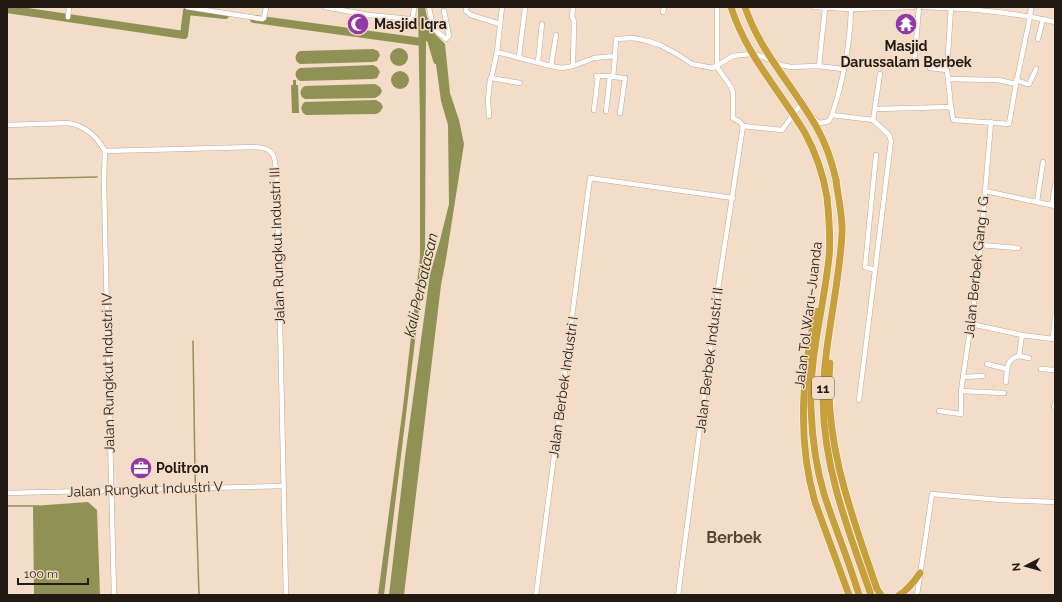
<svg xmlns="http://www.w3.org/2000/svg" width="1062" height="602" font-family="Raleway,sans-serif">
<rect width="100%" height="100%" fill="#f3ddc8"/>
<!-- water -->
<g fill="#909154">
<path d="M418,7H425L427,17L435,34L445,44L450,93L459,120L464,144L446,259L441,285L404,595H389L405,457L430,274L440,240L449,204L448,125L441,101L433,42L426,41L425,259L384,595H378L403,407L420,257V125Z"/>
<circle cx="399" cy="57" r="9"/>
<path d="M373,49L378,51L380,55L377,61L373,62L300,64C294,61 294,54 300,51Z"/>
<path d="M373,65L377,67L380,72L377,78L373,79L300,81C294,77 294,71 300,68Z"/>
<circle cx="400" cy="80" r="9"/>
<path d="M293,80H296V85H298L299,113H292L291,85H293Z"/>
<path d="M375,84L380,87L382,91L380,95L375,98L305,99C299,96 299,89 305,86Z"/>
<path d="M376,100L381,103L383,107L380,112L376,114L306,115C300,112 300,105 305,102Z"/>
<path d="M88,502L97,510L100,595H34L33,506Z"/>
</g>
<g fill="none" stroke-linecap="round" stroke-linejoin="round">
<!-- stream -->
<g stroke="#909154" stroke-width="1.5">
<path d="M7,179L97,177"/>
<path d="M193,341L195,472L199,595"/>
<path d="M7,506H39"/>
</g>
<!-- river -->
<g stroke="#909154" stroke-width="8">
<path d="M7,9L184,35L187,11L225,15"/>
<path d="M254,19L422,42"/>
<path d="M429,33L437,60"/>
</g>
<!-- minor casing -->
<g stroke="#bda894" stroke-width="5.5">
<g id="minor">
<path d="M187,7L262,19L264,18L266,7"/>
<path d="M325,7L369,15L410,19L413,17L414,7"/>
<path d="M429,7L433,28L446,39L449,36L444,11"/>
<path d="M466,7V11L471,15L500,24"/>
<path d="M717,7V67L731,87L733,93V118L740,122L743,126"/>
<path d="M814,7L851,9L913,7"/>
<path d="M923,7C967,8 1012,12 1055,22"/>
<path d="M663,12L664,7"/>
<path d="M68,17L69,7"/>
<path d="M1038,39L1043,19"/>
<path d="M497,52L551,66L562,68L573,66L594,58L615,56L616,39L633,38L648,41L660,45L677,54L692,64L713,68L733,56L750,54L761,56L781,65L791,67L818,66L843,69"/>
<path d="M615,56L613,77L625,78L620,113"/>
<path d="M519,57L525,8"/>
<path d="M538,62L542,24"/>
<path d="M914,65L919,7"/>
<path d="M551,66L556,35"/>
<path d="M573,66L574,21L572,17L573,7"/>
<path d="M819,66L825,8"/>
<path d="M930,68L947,70"/>
<path d="M596,76H612"/>
<path d="M491,78L520,83"/>
<path d="M948,79L998,80L1016,84L1030,17L1031,7"/>
<path d="M1016,80L1027,84H1029L1036,69"/>
<path d="M951,107L947,70L951,7"/>
<path d="M875,109L951,107L953,119L954,120L1009,124L1016,84"/>
<path d="M594,110L598,76"/>
<path d="M606,111L610,76"/>
<path d="M832,115L873,120"/>
<path d="M489,116L488,100L490,80L492,75L497,52L502,7"/>
<path d="M814,118L817,122L821,123L829,121L832,115C843,81 850,44 851,9"/>
<path d="M873,120L880,74"/>
<path d="M991,122L978,274L961,391L1004,393"/>
<path d="M7,125L68,123C86,126 96,136 105,151L255,147C262,148 268,148 272,153C278,160 278,217 278,230L286,595"/>
<path d="M743,126L782,130L801,104L804,103"/>
<path d="M105,151L104,180L105,232L114,595"/>
<path d="M985,191L1055,206"/>
<path d="M1037,202L1043,162"/>
<path d="M1052,205L1055,185"/>
<path d="M980,245L1018,248"/>
<path d="M875,270L865,267L876,155"/>
<path d="M971,324L1022,335L1053,339"/>
<path d="M1054,339H1053L1055,316"/>
<path d="M1019,356L1029,358"/>
<path d="M987,364L1007,369"/>
<path d="M1041,369L1055,370"/>
<path d="M963,377L983,376"/>
<path d="M1006,382C1007,371 1006,358 1019,356L1022,335"/>
<path d="M859,400L891,141L889,135L873,120"/>
<path d="M1054,407L1055,403"/>
<path d="M939,411L961,414V391"/>
<path d="M7,493L283,486"/>
<path d="M536,595L590,178L733,198"/>
<path d="M678,595L719,282L743,126"/>
<path d="M917,595L932,494L1001,500L1055,502"/>
</g>
</g>
<!-- highway casing -->
<g stroke="#fff" stroke-width="8">
<g id="highway">
<path d="M836,180C838,198 843,216 842,234C839,290 823,346 823,402C824,470 849,532 871,595"/>
<path d="M827,197C829,217 831,237 829,257C824,307 809,357 811,408C812,437 816,467 824,494C835,528 849,561 859,595"/>
<path d="M816,311C802,373 797,440 815,502L849,595"/>
<path d="M830,363C823,441 852,516 877,589L881,595"/>
<path d="M899,595C908,590 914,582 920,573"/>
</g>
</g>
<!-- minor -->
<use href="#minor" stroke="#fff" stroke-width="4.5"/>
<!-- highway -->
<use href="#highway" stroke="#c7a03b" stroke-width="7"/>
<!-- highway-bridge casing -->
<g stroke="#fff" stroke-width="8" stroke-linecap="butt">
<g id="highway-bridge">
<path d="M731,7C746,55 780,91 805,133C816,153 823,174 827,197"/>
<path d="M745,7C760,52 794,87 817,128C826,144 832,162 836,180"/>
</g>
</g>
<!-- highway-bridge -->
<use href="#highway-bridge" stroke="#c7a03b" stroke-width="7"/>
</g>
<!-- icons -->
<defs>
<g id="mosque-disc" transform="scale(1.15)"><circle r="9.5" fill="#9339a5" stroke="#f3ddc8"/><path d="M3.5-4.9A6 6 0 1 0 3.5 4.9A5 5 0 1 1 3.5-4.9Z" fill="#fff"/></g>
<g id="temple-disc" transform="scale(1.15)"><circle r="9.5" fill="#9339a5" stroke="#f3ddc8"/><path d="M0-6L5-2H3V0L6.5 2.5H4V6H1.5V3h-3V6H-4V2.5H-6.5L-3 0V-2H-5Z" fill="#fff"/></g>
<g id="office-disc" transform="scale(1.15)"><circle r="9.5" fill="#9339a5" stroke="#f3ddc8"/><path d="M-6-3h4V-5.5h4V-3h4V5H-6ZM-1-4.5V-3h2v-1.5ZM-6 0V1H6V0Z" fill="#fff"/></g>
</defs>
<g fill-rule="evenodd">
<use href="#mosque-disc" x="358" y="24"/>
<use href="#temple-disc" x="906" y="24"/>
<use href="#office-disc" x="141" y="468"/>
</g>
<g text-anchor="middle" dominant-baseline="central" stroke-width="3" stroke-linejoin="round" paint-order="stroke">
<!-- shield labels -->
<rect fill="#f3ddc8" stroke="#615449" stroke-width="1" x="812" y="377" width="22" height="22" rx="3"/>
<g font-size="13" font-weight="bold" fill="#221a13">
<text x="823" y="388">11</text>
</g>
<!-- poi labels -->
<g font-size="14" font-weight="bold" fill="#221a13" stroke="#f3ddc8" text-anchor="start">
<text x="374" y="24">Masjid Iqra</text>
<text x="906" y="46" text-anchor="middle">Masjid<tspan x="906" dy="16">Darussalam Berbek</tspan></text>
<text x="156" y="468">Politron</text>
</g>
<!-- street labels -->
<g font-size="14" fill="#221a13" stroke="#f3ddc8">
<text transform="translate(277 246) rotate(-92)">Jalan Rungkut Industri III</text>
<text transform="translate(976 267) rotate(-84)">Jalan Berbek Gang I G</text>
<text transform="translate(808 315) rotate(-83)">Jalan Tol Waru–Juanda</text>
<text transform="translate(709 360) rotate(-83)">Jalan Berbek Industri II</text>
<text transform="translate(108 373) rotate(-91)">Jalan Rungkut Industri IV</text>
<text transform="translate(563 387) rotate(-82)">Jalan Berbek Industri I</text>
<text transform="translate(145 489) rotate(-2)">Jalan Rungkut Industri V</text>
</g>
<!-- water labels -->
<g font-size="15" font-style="italic" fill="#2b2b0e" stroke="#f3ddc8">
<text transform="translate(421 285) rotate(-77)">Kali Perbatasan</text>
</g>
<!-- quarter labels -->
<g font-size="16" font-weight="bold" fill="#564533" stroke="#f3ddc8">
<text x="734" y="537">Berbek</text>
</g>
</g>
<!-- border -->
<rect width="1062" height="602" fill="none" stroke="#221a13" stroke-width="16"/>
<!-- north arrow -->
<g transform="translate(1026 566) rotate(264)" stroke="#f3ddc8" stroke-width="3" paint-order="stroke">
<path d="M0-3L7 15L0 10L-7 15Z" fill="#221a13"/>
<text y="-6" font-size="11" font-weight="bold" text-anchor="middle" fill="#221a13">N</text>
</g>
<!-- scale -->
<path d="M18 578v6h70v-6" fill="none" stroke="#221a13" stroke-width="2"/>
<text x="24" y="578" font-size="12" fill="#221a13" stroke="#f3ddc8" stroke-width="3" paint-order="stroke">100 m</text>
</svg>
